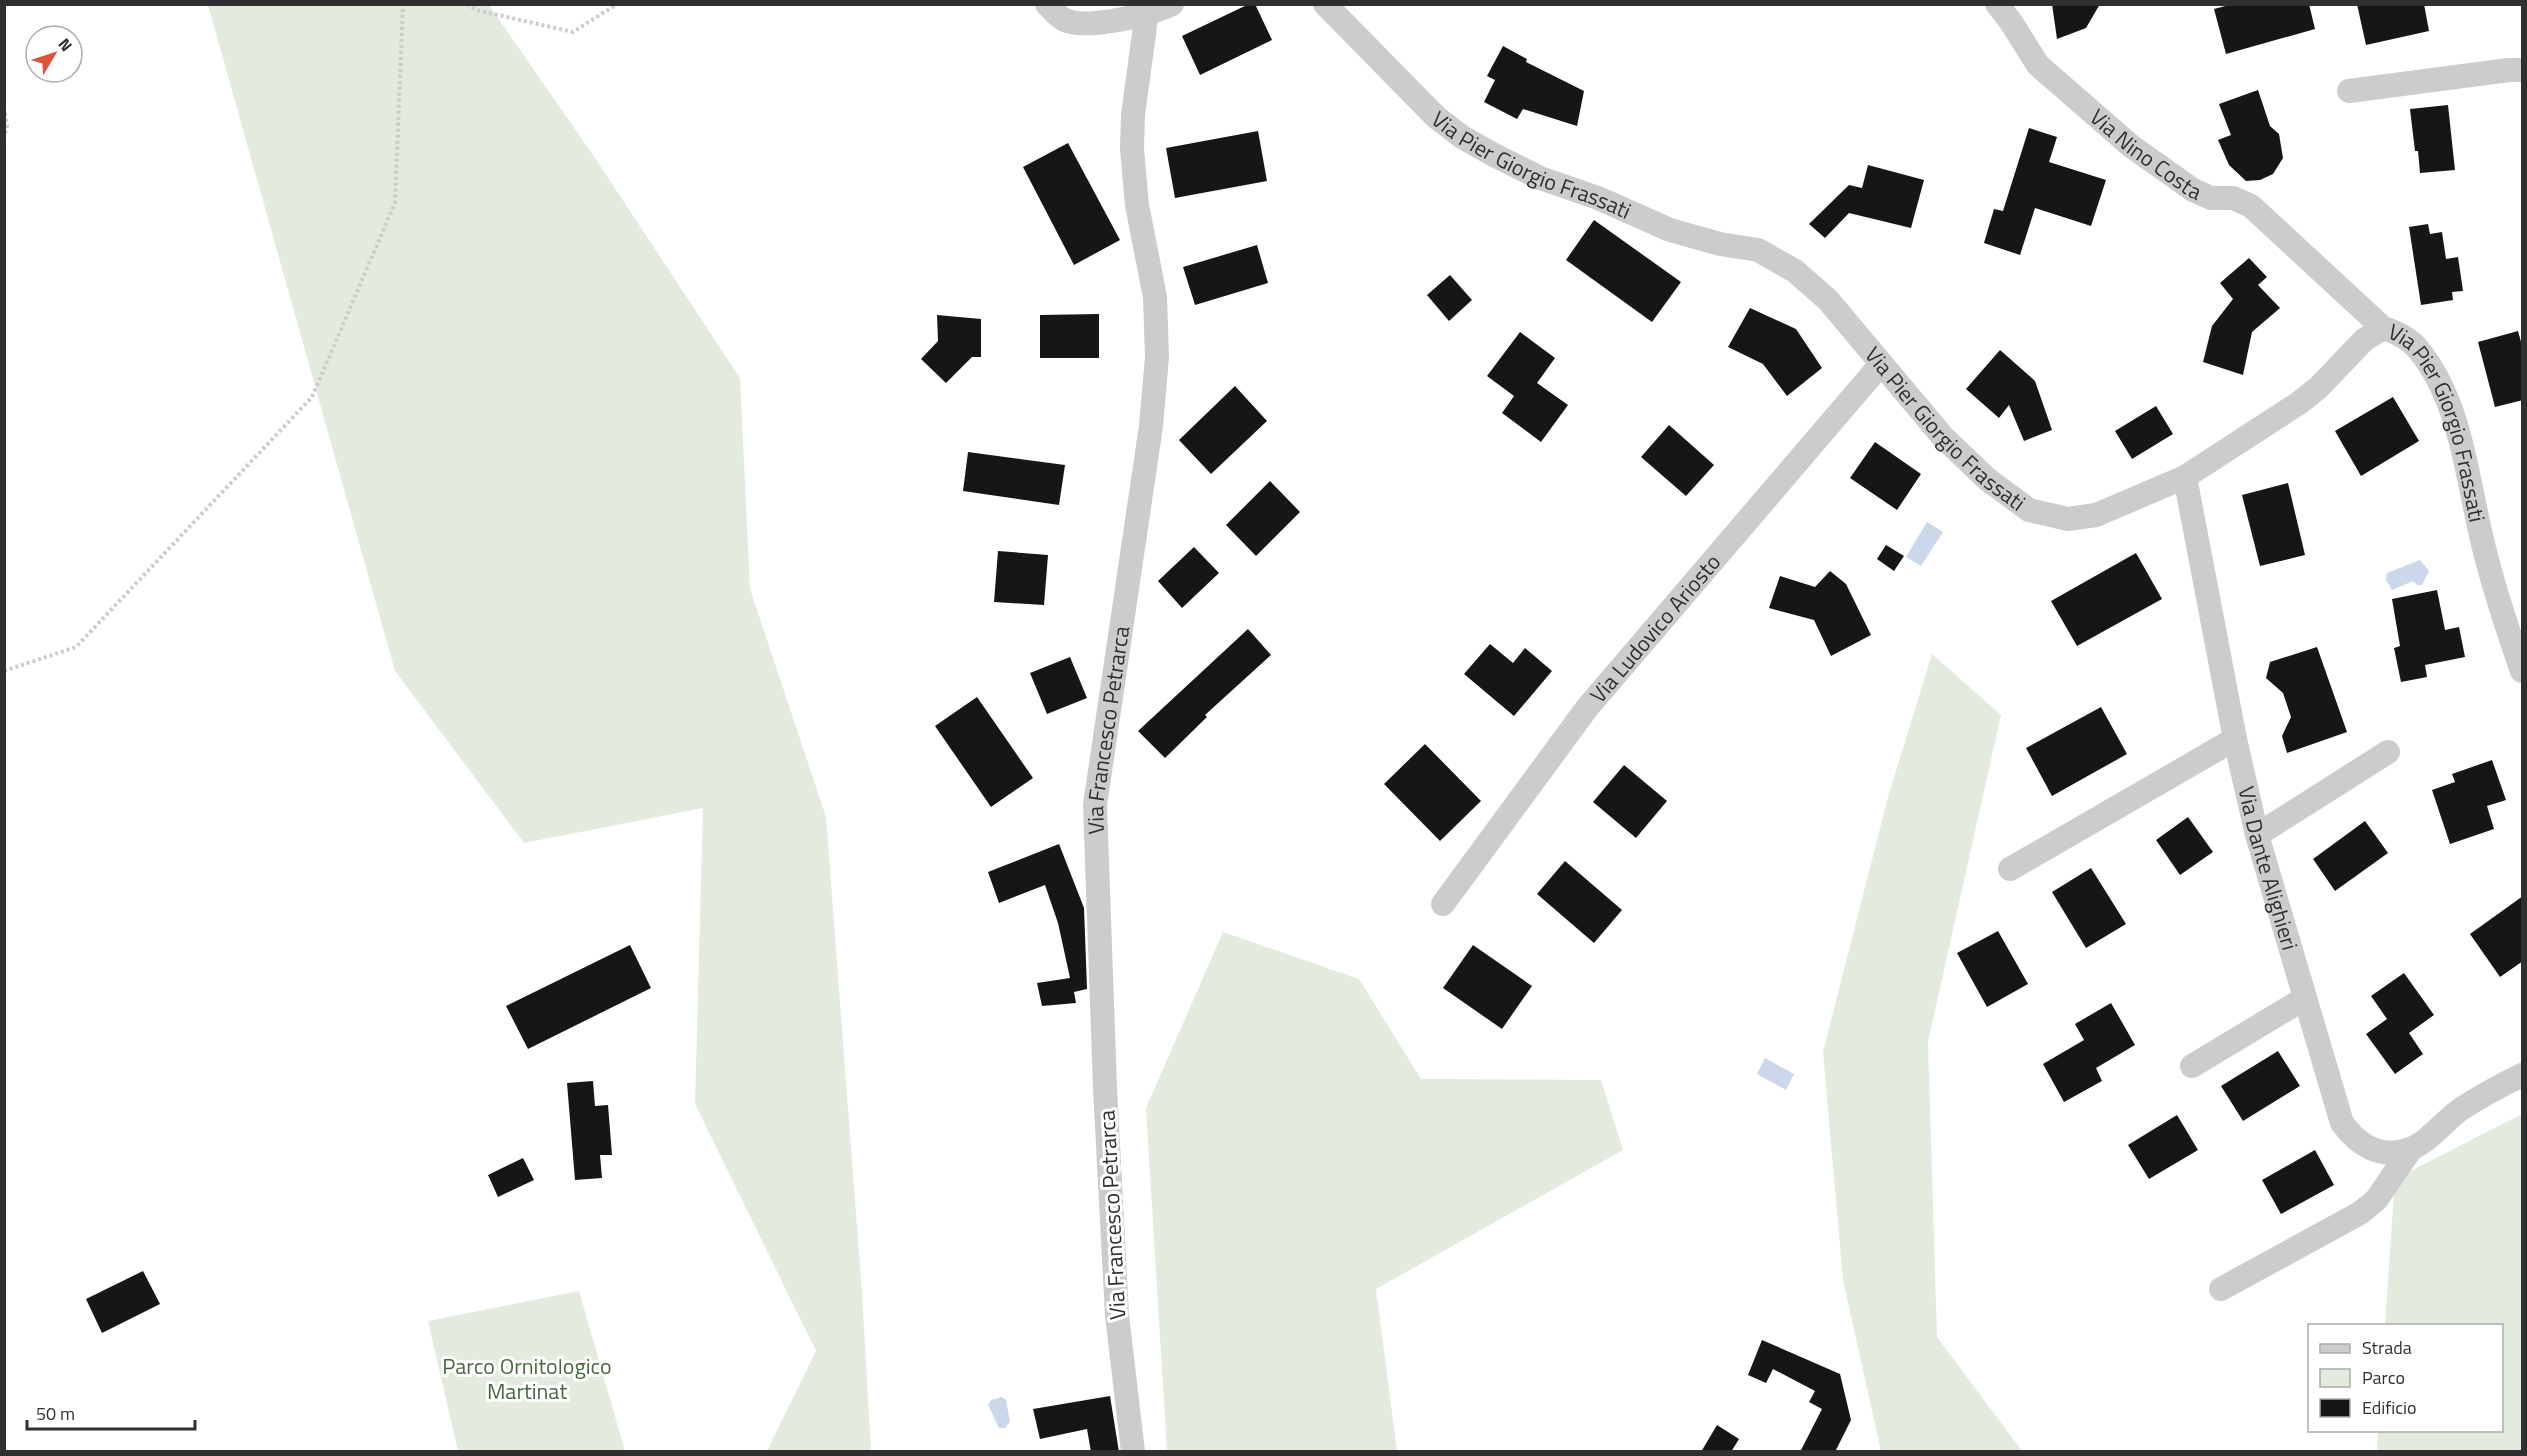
<svg xmlns="http://www.w3.org/2000/svg" width="2527" height="1456" font-family="'Titillium Web',sans-serif">
<rect width="100%" height="100%" fill="#fff"/>
<!-- green -->
<g fill="#e2ebde">
<path d="M208,5H489L595,158L740,378L750,589L826,817L862,1293L871,1451H767L816,1351L695,1104L703,808L524,843L395,671Z"/>
<path d="M1932,654L2001,715L1928,1042L1937,1337L2022,1451H1881L1843,1280L1823,1052L1888,797Z"/>
<path d="M1223,932L1359,979L1421,1079L1601,1080L1623,1150L1376,1289L1397,1451H1167L1146,1108Z"/>
<path d="M2522,1114V1451L2377,1452L2378,1431L2502,1430V1326L2385,1325L2395,1179Z"/>
<path d="M579,1291L625,1451H458L428,1321Z"/>
</g>
<!-- water -->
<g fill="#cbd7ea">
<path d="M1927,522L1943,532L1921,566L1906,557Z"/>
<path d="M2420,560L2429,571L2422,585H2417L2413,581L2392,590L2386,580L2387,573Z"/>
<path d="M1765,1058L1794,1074L1786,1090L1757,1074Z"/>
<path d="M1002,1397L1006,1400L1010,1422L1005,1428H999L988,1405L991,1400Z"/>
</g>
<!-- building -->
<g fill="#161616">
<path d="M1249,4H1255L1272,40L1200,75L1182,36Z"/>
<path d="M2052,4H2100L2086,28L2057,39Z"/>
<path d="M2233,4H2309L2315,29L2226,54L2214,9Z"/>
<path d="M2357,4H2424L2429,31L2366,45Z"/>
<path d="M1503,46L1527,59L1526,62L1584,91L1577,126L1523,109L1517,119L1484,102L1495,80L1487,76Z"/>
<path d="M2258,90L2270,126L2279,134L2283,158L2273,174L2260,180L2246,181L2229,165L2218,140L2231,135L2219,104Z"/>
<path d="M2448,105L2455,170L2420,173L2418,151H2415L2410,109Z"/>
<path d="M2029,128L2057,137L2049,162L2106,180L2091,226L2035,208L2020,255L1984,243L1994,209L2003,211Z"/>
<path d="M1258,131L1267,181L1175,198L1166,148Z"/>
<path d="M1068,143L1120,240L1074,265L1023,167Z"/>
<path d="M1868,165L1924,180L1911,228L1849,213L1825,238L1809,224L1849,185L1862,188Z"/>
<path d="M1594,220L1681,282L1652,322L1566,260Z"/>
<path d="M2428,224L2430,234L2442,232L2446,259L2458,257L2463,291L2452,292L2453,300L2421,305L2409,227Z"/>
<path d="M1257,245L1268,283L1195,305L1183,267Z"/>
<path d="M2249,258L2267,277L2258,285L2280,308L2252,332L2243,375L2203,362L2212,326L2233,299L2220,283Z"/>
<path d="M1450,275L1472,300L1449,321L1427,295Z"/>
<path d="M1750,308L1796,329L1822,368L1787,396L1763,364L1728,347Z"/>
<path d="M1099,314V358H1040V315Z"/>
<path d="M937,315L981,319V357H972L946,383L921,359L938,341Z"/>
<path d="M2518,331L2523,349V400L2495,407L2478,342Z"/>
<path d="M1520,332L1555,358L1537,383L1568,405L1541,442L1502,413L1514,396L1487,376Z"/>
<path d="M2000,350L2035,381L2052,430L2024,441L2009,405L1999,418L1966,389Z"/>
<path d="M1235,386L1267,421L1211,474L1179,440Z"/>
<path d="M2393,397L2419,441L2361,476L2335,431Z"/>
<path d="M2156,406L2173,434L2132,459L2115,431Z"/>
<path d="M1669,425L1714,465L1686,496L1641,457Z"/>
<path d="M1875,442L1921,474L1897,510L1850,478Z"/>
<path d="M968,452L1065,465L1059,505L963,491Z"/>
<path d="M1270,481L1300,512L1256,556L1226,525Z"/>
<path d="M2288,483L2305,555L2260,566L2242,495Z"/>
<path d="M1886,545L1904,556L1894,571L1877,559Z"/>
<path d="M1194,547L1219,573L1182,608L1158,581Z"/>
<path d="M998,551L1048,555L1044,605L994,602Z"/>
<path d="M2136,553L2162,599L2077,646L2051,601Z"/>
<path d="M1830,571L1846,584L1871,635L1831,656L1814,620L1769,608L1780,576L1815,587Z"/>
<path d="M2437,590L2445,630L2459,627L2465,657L2425,665L2427,677L2401,682L2394,648L2400,646L2392,599Z"/>
<path d="M1248,629L1271,655L1205,715L1207,717L1165,758L1138,731Z"/>
<path d="M1490,644L1513,663L1525,648L1552,671L1514,716L1464,674Z"/>
<path d="M2317,647L2347,732L2287,753L2282,736L2291,717L2283,693L2266,678L2270,662Z"/>
<path d="M1070,657L1087,698L1047,714L1030,673Z"/>
<path d="M977,697L1033,778L991,807L935,726Z"/>
<path d="M2101,707L2127,754L2052,796L2026,748Z"/>
<path d="M1425,744L1481,801L1440,841L1384,784Z"/>
<path d="M2492,760L2506,800L2487,806L2494,829L2450,844L2432,790L2455,782L2452,774Z"/>
<path d="M1624,765L1667,801L1636,838L1593,802Z"/>
<path d="M2188,817L2213,852L2180,875L2156,840Z"/>
<path d="M2365,821L2388,853L2335,891L2313,859Z"/>
<path d="M1059,844L1084,908L1087,989L1074,992L1076,1003L1042,1006L1037,983L1070,978L1058,923L1045,885L999,903L988,872Z"/>
<path d="M1565,861L1622,910L1594,943L1537,894Z"/>
<path d="M2091,868L2126,924L2086,948L2052,892Z"/>
<path d="M2523,896V961L2500,977L2470,934Z"/>
<path d="M1998,931L2028,984L1987,1007L1957,953Z"/>
<path d="M630,945L651,988L528,1049L506,1006Z"/>
<path d="M1473,945L1532,986L1502,1029L1443,988Z"/>
<path d="M2404,973L2434,1015L2409,1033L2423,1054L2395,1074L2366,1034L2387,1019L2371,996Z"/>
<path d="M2111,1003L2135,1045L2096,1068L2102,1081L2064,1102L2043,1064L2084,1040L2075,1024Z"/>
<path d="M2278,1051L2300,1086L2243,1121L2221,1086Z"/>
<path d="M593,1081L595,1106L608,1105L612,1155H600L602,1178L575,1180L567,1083Z"/>
<path d="M2177,1115L2198,1150L2149,1179L2128,1145Z"/>
<path d="M2315,1150L2334,1185L2281,1214L2262,1180Z"/>
<path d="M523,1158L534,1180L498,1197L488,1175Z"/>
<path d="M143,1271L160,1304L102,1333L86,1299Z"/>
<path d="M1762,1340L1840,1374L1851,1420L1835,1452H1800L1822,1409L1809,1402L1815,1391L1773,1369L1766,1383L1748,1375Z"/>
<path d="M1110,1396L1119,1452H1091L1087,1429L1040,1439L1033,1409Z"/>
<path d="M1717,1425L1739,1439L1731,1452H1701Z"/>
</g>
<g fill="none" stroke-linecap="round" stroke-linejoin="round">
<!-- path -->
<g stroke="#ccc" stroke-width="4" stroke-dasharray="3 3" stroke-linecap="butt">
<path d="M467,4L476,10L573,32L617,4"/>
<path d="M4,107L7,126L4,138"/>
<path d="M4,671L76,647L312,397L395,203L403,4"/>
</g>
<!-- street -->
<g stroke="#ccc" stroke-width="24">
<path d="M1047,4C1052,9 1059,18 1065,20C1087,30 1150,15 1172,4"/>
<path id="s1" d="M1325,4L1436,117L1462,137L1494,155L1540,178L1598,198L1670,230L1720,244L1758,250L1795,271L1828,300L1943,437L1987,479L2029,510L2068,519L2096,515L2185,477L2299,403L2318,388L2364,340L2383,328C2396,332 2409,338 2418,349C2463,404 2467,482 2484,548C2494,589 2508,631 2522,671"/>
<path id="s2" d="M1997,4L2011,22L2038,65L2131,146L2193,190L2211,198H2233L2251,206L2383,328"/>
<path d="M2349,91L2509,70H2522"/>
<path id="s3" d="M2185,477L2235,739L2257,835L2342,1123C2358,1145 2381,1160 2410,1149C2429,1142 2444,1121 2461,1109C2481,1096 2501,1085 2522,1075"/>
<path d="M2257,835L2388,752"/>
<path d="M2010,869L2235,739"/>
<path id="s4" d="M1443,904L1587,708L1881,364"/>
<path d="M2192,1066L2305,998"/>
<path d="M2221,1289L2360,1213L2376,1200L2411,1149"/>
<path id="s5" d="M1133,1452L1117,1315L1105,1088L1095,805L1151,426L1157,357L1155,297L1137,205L1132,149L1133,115L1148,4"/>
</g>
</g>
<g text-anchor="middle" dominant-baseline="central" stroke-width="6" stroke-linejoin="round" paint-order="stroke">
<!-- street labels -->
<g font-size="22" fill="#2f2f2f" stroke="#fff">
<text stroke="none"><textPath href="#s2" startOffset="214">Via Nino Costa</textPath></text>
<text stroke="none"><textPath href="#s1" startOffset="266">Via Pier Giorgio Frassati</textPath></text>
<text stroke="none"><textPath href="#s1" startOffset="771">Via Pier Giorgio Frassati</textPath></text>
<text stroke="none"><textPath href="#s1" startOffset="1419">Via Pier Giorgio Frassati</textPath></text>
<text stroke="none"><textPath href="#s4" startOffset="348">Via Ludovico Ariosto</textPath></text>
<text stroke="none"><textPath href="#s5" startOffset="724">Via Francesco Petrarca</textPath></text>
<text stroke="none"><textPath href="#s3" startOffset="400">Via Dante Alighieri</textPath></text>
<text transform="translate(1112 1215) rotate(-93)">Via Francesco Petrarca</text>
</g>
<!-- park labels -->
<g font-size="22" fill="#48693e" stroke="#fff">
<text x="527" y="1366">Parco Ornitologico<tspan x="527" dy="25">Martinat</tspan></text>
</g>
</g>
<!-- border -->
<rect width="2527" height="1456" fill="none" stroke="#2f2f2f" stroke-width="12"/>
<!-- legend -->
<rect x="2308" y="1324" width="195" height="108" fill="#ffffff" stroke="#acacac" stroke-width="1.5"/>
<rect x="2320" y="1344" width="30" height="9" fill="#cccccc" stroke="#acacac" stroke-width="1.5"/>
<text x="2362" y="1354" font-size="18" fill="#2f2f2f">Strada</text>
<rect x="2320" y="1369" width="30" height="18" fill="#e2ebde" stroke="#acacac" stroke-width="1.5"/>
<text x="2362" y="1384" font-size="18" fill="#2f2f2f">Parco</text>
<rect x="2320" y="1399" width="30" height="18" fill="#161616" stroke="#acacac" stroke-width="1.5"/>
<text x="2362" y="1414" font-size="18" fill="#2f2f2f">Edificio</text>
<!-- north arrow -->
<g transform="translate(54 54) rotate(51)"><circle r="28" fill="#ffffff" stroke="#acacac" stroke-width="1.5"/>
<path d="M0-4.5L10 22L0 15L-10 22Z" fill="#dc543b"/>
<text y="-9" font-size="16" font-weight="bold" text-anchor="middle" fill="#2f2f2f">N</text>
</g>
<!-- scale -->
<path d="M27 1420v9h168v-9" fill="none" stroke="#2f2f2f" stroke-width="3"/>
<text x="36" y="1420" font-size="18" fill="#2f2f2f" stroke="#ffffff" stroke-width="4.5" paint-order="stroke">50 m</text>
</svg>
